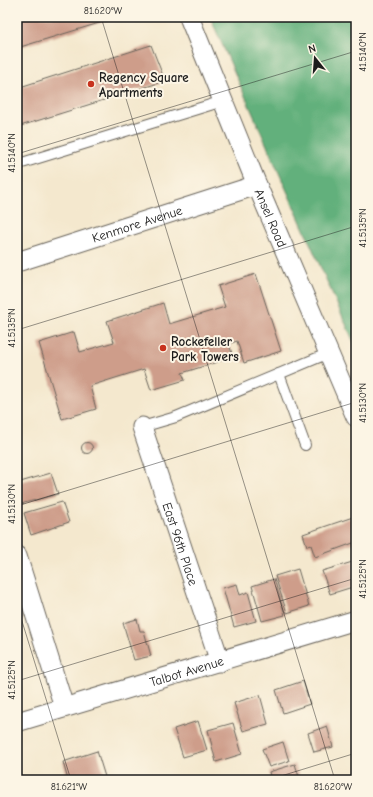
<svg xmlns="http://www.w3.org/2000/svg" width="373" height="797" font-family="'Comic Neue',sans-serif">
<rect width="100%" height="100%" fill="#fcf5e5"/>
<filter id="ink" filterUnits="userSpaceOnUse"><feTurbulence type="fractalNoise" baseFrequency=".025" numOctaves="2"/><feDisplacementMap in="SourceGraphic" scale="8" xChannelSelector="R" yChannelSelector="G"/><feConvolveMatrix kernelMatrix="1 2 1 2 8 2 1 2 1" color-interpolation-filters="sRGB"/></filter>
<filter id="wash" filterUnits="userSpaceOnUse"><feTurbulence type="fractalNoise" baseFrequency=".012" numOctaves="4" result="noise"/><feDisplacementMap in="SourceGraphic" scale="16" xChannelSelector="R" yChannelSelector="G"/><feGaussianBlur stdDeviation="0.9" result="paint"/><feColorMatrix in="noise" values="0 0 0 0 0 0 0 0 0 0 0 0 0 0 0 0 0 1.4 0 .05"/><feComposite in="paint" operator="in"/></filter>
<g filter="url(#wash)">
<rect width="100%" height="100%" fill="#f4e8ce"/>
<!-- forest -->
<path fill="#62b07b" stroke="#3f664c" d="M210,17H356V347Z"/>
<g id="blocks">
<!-- building -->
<g fill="#ce9d8a">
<path d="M17,17H119L17,48Z"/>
<path d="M151,45L165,81L17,127V88Z"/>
<path d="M256,274L281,351L244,363L237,341L229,344L233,357L182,373L185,380L151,390L144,369L90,386L96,409L62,419L39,343L74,332L80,352L114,342L107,321L163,303L169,324L225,307L218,286Z"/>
<circle cx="87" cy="448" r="5.5"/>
<path d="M51,473L58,494L21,504L17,483Z"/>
<path d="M62,502L69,522L31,535L24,513Z"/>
<path d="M353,517L356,524V542L315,557L311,545L307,546L303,534Z"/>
<path d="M356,561V586L330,594L322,571Z"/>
<path d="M298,569L309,606L287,613L275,576Z"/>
<path d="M274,579L285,615L262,621L252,586Z"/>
<path d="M237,584L240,595L248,592L256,621L234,627L223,588Z"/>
<path d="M137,619L140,631H144L151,656L134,660L123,623Z"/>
<path d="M303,681L310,704L283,713L276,690Z"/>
<path d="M260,695L268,724L243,731L234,703Z"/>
<path d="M198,721L207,750L183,757L174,729Z"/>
<path d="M233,723L242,754L216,762L208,730Z"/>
<path d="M327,726L333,747L314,752L308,733Z"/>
<path d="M283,742L289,761L269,767L262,749Z"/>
<path d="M97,751L106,780H68L63,762Z"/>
<path d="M295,764L300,780H271L269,772Z"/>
</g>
</g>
</g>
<g filter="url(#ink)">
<use href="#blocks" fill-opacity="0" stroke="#68635a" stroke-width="1"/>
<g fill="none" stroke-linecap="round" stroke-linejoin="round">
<!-- lane casing -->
<g stroke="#68635a" stroke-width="12">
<g id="lane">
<path d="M22,163L223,101"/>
<path d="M279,374L305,445"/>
<path d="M142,427L176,417L329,353"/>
</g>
</g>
<!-- street casing -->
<g stroke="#68635a" stroke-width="21">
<g id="street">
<path id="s1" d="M189,17L257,185L356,417"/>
<path id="s2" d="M17,262L257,185"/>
<path id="s3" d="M142,427L220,662"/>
<path d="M17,556L64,707"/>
<path id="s4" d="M17,722L356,620"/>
</g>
</g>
<!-- lane -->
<use href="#lane" stroke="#fff" stroke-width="10"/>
<!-- street -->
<use href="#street" stroke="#fff" stroke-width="19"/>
</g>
</g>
<!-- ticks -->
<path fill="none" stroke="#1c1c1c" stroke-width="1" stroke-opacity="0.45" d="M101,17L335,780M17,154L356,51M17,330L356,226M17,506L356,402M17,605L71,780M17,681L356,578M268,780L356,753"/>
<!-- markers -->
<g fill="#c8321e" stroke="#fcf5e5" stroke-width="1.5">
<circle cx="91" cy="84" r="4"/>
<circle cx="163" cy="348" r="4"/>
</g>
<g text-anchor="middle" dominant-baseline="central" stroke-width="4" stroke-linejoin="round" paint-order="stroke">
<!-- poi labels -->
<g font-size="13" font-weight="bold" fill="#1c1c1c" stroke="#fcf5e5" text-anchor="start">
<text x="99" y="77">Regency Square<tspan x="99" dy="15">Apartments</tspan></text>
<text x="171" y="341">Rockefeller<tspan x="171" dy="15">Park Towers</tspan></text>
</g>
<!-- street labels -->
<g font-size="13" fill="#1c1c1c" stroke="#fcf5e5">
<text stroke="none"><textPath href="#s1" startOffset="217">Ansel Road</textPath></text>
<text stroke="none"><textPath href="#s2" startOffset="126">Kenmore Avenue</textPath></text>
<text stroke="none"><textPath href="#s3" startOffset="123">East 96th Place</textPath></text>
<text stroke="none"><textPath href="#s4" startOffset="177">Talbot Avenue</textPath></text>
</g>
</g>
<!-- margin -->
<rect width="373" height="797" fill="none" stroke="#fcf5e5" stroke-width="44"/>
<!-- north arrow -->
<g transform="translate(315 58) rotate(343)" stroke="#fcf5e5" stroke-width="3" paint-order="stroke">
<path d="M0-3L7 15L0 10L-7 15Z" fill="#1c1c1c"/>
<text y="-6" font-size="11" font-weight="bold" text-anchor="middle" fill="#1c1c1c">N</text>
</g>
<rect x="22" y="22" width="329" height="753" fill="none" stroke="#1c1c1c" stroke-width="1.5"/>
<g font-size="10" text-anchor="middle" fill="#1c1c1c">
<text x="103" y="14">81.620°W</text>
<text transform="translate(362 52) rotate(-90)" y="4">41.5140°N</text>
<text transform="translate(11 153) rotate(-90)" y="4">41.5140°N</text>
<text transform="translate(362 228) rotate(-90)" y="4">41.5135°N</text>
<text transform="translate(11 328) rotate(-90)" y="4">41.5135°N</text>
<text transform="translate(362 403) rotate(-90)" y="4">41.5130°N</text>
<text transform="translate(11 504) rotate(-90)" y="4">41.5130°N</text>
<text transform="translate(362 579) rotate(-90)" y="4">41.5125°N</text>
<text transform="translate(11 680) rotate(-90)" y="4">41.5125°N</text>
<text x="69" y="790">81.621°W</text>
<text x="333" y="790">81.620°W</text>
</g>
</svg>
